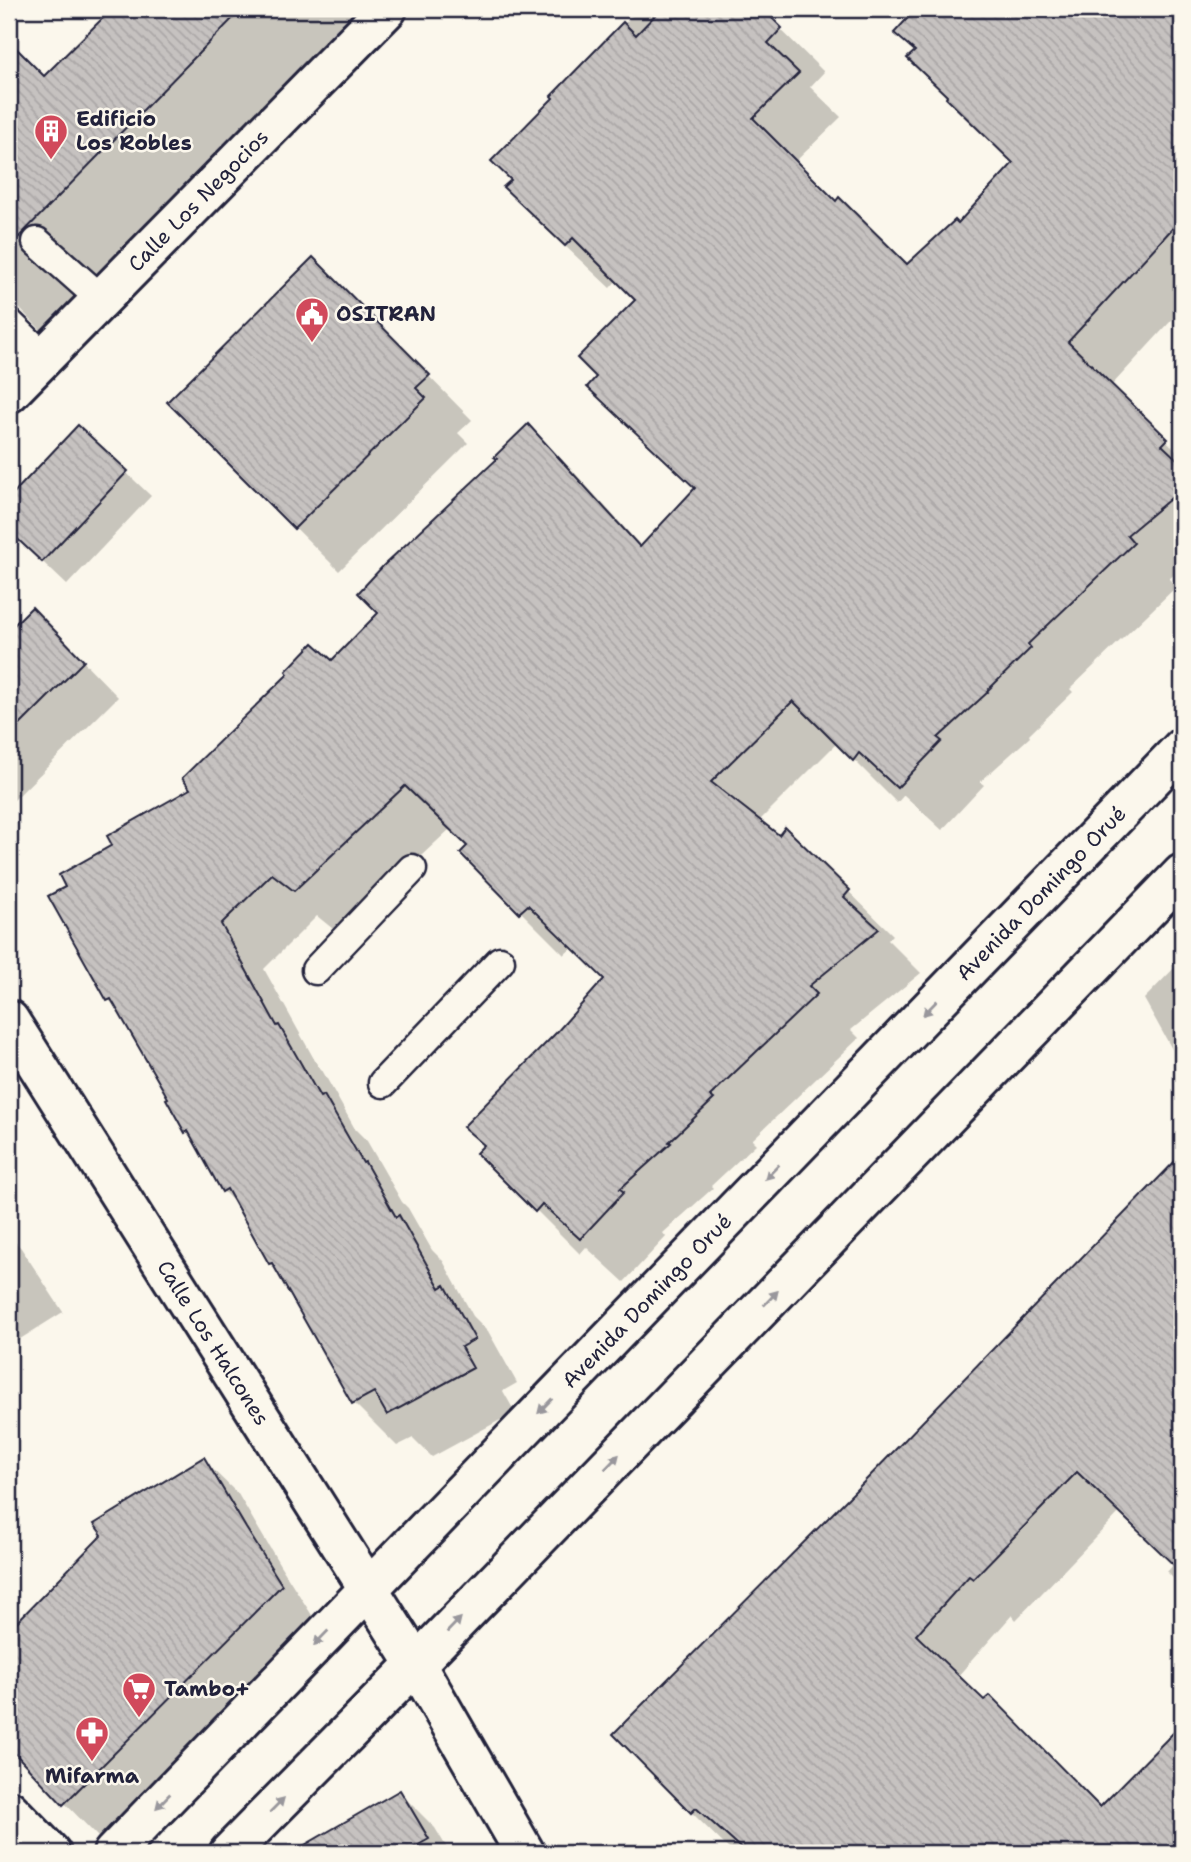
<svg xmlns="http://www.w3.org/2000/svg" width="1191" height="1862" font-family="'Shantell Sans',sans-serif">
<defs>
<pattern id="building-back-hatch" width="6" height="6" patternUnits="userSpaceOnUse" patternTransform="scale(1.75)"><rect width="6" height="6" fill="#c6c2c0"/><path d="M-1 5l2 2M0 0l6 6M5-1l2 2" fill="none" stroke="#aaa6a6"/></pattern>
</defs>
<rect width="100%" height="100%" fill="#fbf7ec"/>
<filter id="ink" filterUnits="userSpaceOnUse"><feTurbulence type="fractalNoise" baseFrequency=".0143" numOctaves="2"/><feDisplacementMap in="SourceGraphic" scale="14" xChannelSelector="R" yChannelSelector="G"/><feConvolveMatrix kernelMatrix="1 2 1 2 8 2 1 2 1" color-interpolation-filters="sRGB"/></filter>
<g filter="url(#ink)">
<!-- shadow -->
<g fill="#0003">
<path d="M105,9H369L48,337L9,298V43L44,78L110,13Z"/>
<path d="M639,9H760L824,72L810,87L841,117L795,162L836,203L907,266L959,225L1015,164L909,59L916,52L896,33L914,14L909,9H1182V309L1111,386L1182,456V568L1169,579L1176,587L1070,689L1073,692L1029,735L1030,737L980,782L984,785L942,830L904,795L897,803L837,743L759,821L779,837L786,830L893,935L888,940L921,973L851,1030L859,1038L752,1140L756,1144L711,1186L713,1188L663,1233L666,1237L624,1282L586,1247L580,1254L479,1153L485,1147L465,1127L557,1034L606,979L573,947L564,955L462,853L468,847L450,829L338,933L317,916L264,969L318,1066L322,1070L355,1129L367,1141L402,1202L408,1208L432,1250L443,1261L473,1316L488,1331L517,1383L503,1391L515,1412L432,1457L413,1438L397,1446L354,1403L279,1272L271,1263L238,1206L223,1191L196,1142L186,1132L170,1099L120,1011L109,1000L67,887L114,846L193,790L332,663L380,613L499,459L528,427L572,470L642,547L696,489L590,387L598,377L637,300L617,280L610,288L549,231L513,180L556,98L553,96Z"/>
<path d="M313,259L472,420L458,433L468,443L339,571L169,402Z"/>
<path d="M78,427L151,496L67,585L9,530V500Z"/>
<path d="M32,609L118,697L9,805V632Z"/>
<path d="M1182,960V1067L1144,999Z"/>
<path d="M1182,1156V1587L1167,1572L1174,1564L1120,1512L1016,1620L1012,1615L957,1677L1101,1809L1182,1727V1853H745L739,1848L733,1853L691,1812L865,1483Z"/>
<path d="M9,1235L21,1248L63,1312L9,1346Z"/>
<path d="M203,1460L238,1494L280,1565L315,1620L99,1838L9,1746V1628L11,1630Z"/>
<path d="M400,1793L435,1828L450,1853H295Z"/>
</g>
<!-- building -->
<g fill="url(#building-back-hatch)" stroke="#22223b" stroke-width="2">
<path d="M112,9H242L9,247V41L44,76Z"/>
<path d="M661,9H763L782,28L768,43L799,73L753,118L836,201L839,197L907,264L955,220L958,223L1013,163L946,98L947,96L907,58L915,51L894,33L916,9H1182V218L1068,342L1168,439L1162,445L1182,464V489L1127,535L1134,543L1028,644L1031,648L987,691L988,692L938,738L942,741L897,788L859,753L853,761L793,701L711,782L779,835L785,827L850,890L844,897L879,929L809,986L817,994L710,1096L714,1099L669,1142L671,1143L620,1189L624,1192L580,1239L542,1204L535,1212L476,1153L484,1145L463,1127L556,1033L604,979L528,905L519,913L460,853L467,846L405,786L294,891L272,874L221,924L277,1026L279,1025L320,1097L324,1095L363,1163L365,1162L396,1217L399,1215L440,1288L445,1285L475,1339L461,1347L473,1368L387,1415L374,1392L352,1404L272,1263L269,1264L227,1189L222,1192L188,1131L185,1133L166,1099L168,1098L111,999L107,1001L48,896L65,887L59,875L112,845L107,836L190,789L182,778L288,674L286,671L313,643L332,660L378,613L358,593L384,565L497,459L494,457L528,424L640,547L695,488L587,387L596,377L577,358L635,300L573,238L565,246L503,187L511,180L491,161L553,98L551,96L623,22L636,35Z"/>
<path d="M313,257L430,375L416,388L426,398L294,529L167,402Z"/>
<path d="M78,425L128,471L42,562L9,531V498Z"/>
<path d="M32,607L84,661L9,736V630Z"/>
<path d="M1182,1154V1573L1077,1472L973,1579L969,1576L916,1635L984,1700L990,1695L1100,1807L1182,1724V1853H746L696,1808L691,1813L613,1734L864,1482Z"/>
<path d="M204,1457L246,1528L282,1585L63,1805L9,1747V1630L102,1535L94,1524Z"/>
<path d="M400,1790L429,1839L404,1853H291Z"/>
</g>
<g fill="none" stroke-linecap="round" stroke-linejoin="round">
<!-- service casing -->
<g stroke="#22223b" stroke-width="33">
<g id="service">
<path d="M37,242L101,299"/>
<path d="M9,323L44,357"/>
<path d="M316,970L412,869"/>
<path d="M383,1083L500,961"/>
</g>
</g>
<!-- minor casing -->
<g stroke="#22223b" stroke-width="44">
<g id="minor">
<path id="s1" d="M9,393L387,9"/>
<path id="s2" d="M9,1020L416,1664L525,1853"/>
<path d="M9,1810L51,1853"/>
</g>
</g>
<!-- secondary casing -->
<g stroke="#22223b" stroke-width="44">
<g id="secondary">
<path id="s3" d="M113,1853L1182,748"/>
<path d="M229,1853L416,1664L1182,874"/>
</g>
</g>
<!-- service -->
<use href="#service" stroke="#fbf7ec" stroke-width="28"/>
<!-- minor -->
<use href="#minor" stroke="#fbf7ec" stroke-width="38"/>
<!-- secondary -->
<use href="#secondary" stroke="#fbf7ec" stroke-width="38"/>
</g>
<!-- one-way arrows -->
<defs><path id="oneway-solid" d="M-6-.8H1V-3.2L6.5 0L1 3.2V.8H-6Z" transform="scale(1.75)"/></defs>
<g fill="#99979c">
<use href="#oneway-solid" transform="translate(930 1008) rotate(134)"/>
<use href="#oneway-solid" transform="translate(772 1172) rotate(134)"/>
<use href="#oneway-solid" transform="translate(771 1298) rotate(-46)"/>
<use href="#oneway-solid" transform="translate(545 1406) rotate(134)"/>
<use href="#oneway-solid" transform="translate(612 1462) rotate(-46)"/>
<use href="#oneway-solid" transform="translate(454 1625) rotate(-46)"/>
<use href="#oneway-solid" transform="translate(321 1638) rotate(134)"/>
<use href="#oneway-solid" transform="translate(163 1801) rotate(134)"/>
<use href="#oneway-solid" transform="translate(277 1805) rotate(-45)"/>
</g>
</g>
<!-- icons -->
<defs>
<g id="building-pin" transform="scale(1.75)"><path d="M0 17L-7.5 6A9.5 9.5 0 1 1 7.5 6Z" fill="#d1495b" stroke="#fbf7ec"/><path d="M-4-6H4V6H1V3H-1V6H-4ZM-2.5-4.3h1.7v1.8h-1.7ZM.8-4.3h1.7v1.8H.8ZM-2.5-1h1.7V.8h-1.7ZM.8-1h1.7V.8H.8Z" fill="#fff"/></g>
<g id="civic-pin" transform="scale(1.75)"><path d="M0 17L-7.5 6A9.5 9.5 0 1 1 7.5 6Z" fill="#d1495b" stroke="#fbf7ec"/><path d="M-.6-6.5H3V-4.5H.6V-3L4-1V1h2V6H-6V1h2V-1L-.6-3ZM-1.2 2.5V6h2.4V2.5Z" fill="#fff"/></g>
<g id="supermarket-pin" transform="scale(1.75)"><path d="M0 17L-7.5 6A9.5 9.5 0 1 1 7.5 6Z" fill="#d1495b" stroke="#fbf7ec"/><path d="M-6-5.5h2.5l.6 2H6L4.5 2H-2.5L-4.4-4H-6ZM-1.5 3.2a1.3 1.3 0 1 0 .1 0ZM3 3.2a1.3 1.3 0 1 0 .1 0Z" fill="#fff"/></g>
<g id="pharmacy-pin" transform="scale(1.75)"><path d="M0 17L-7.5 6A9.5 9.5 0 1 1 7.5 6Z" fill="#d1495b" stroke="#fbf7ec"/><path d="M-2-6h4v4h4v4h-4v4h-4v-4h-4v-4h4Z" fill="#fff"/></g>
</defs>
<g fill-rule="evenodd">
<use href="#building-pin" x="51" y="131"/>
<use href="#civic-pin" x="312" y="314"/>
<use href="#supermarket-pin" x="139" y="1689"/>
<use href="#pharmacy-pin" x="92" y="1733"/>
</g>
<g text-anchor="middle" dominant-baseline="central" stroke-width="5" stroke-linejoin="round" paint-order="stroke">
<!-- poi labels -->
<g font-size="21" font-weight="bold" fill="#22223b" stroke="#fbf7ec" text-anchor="start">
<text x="76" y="119">Edificio<tspan x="76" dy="24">Los Robles</tspan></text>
<text x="336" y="314">OSITRAN</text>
<text x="164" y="1689">Tambo+</text>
<text x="92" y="1776" text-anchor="middle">Mifarma</text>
</g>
<!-- street labels -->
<g font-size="21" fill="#22223b" stroke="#fbf7ec">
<text stroke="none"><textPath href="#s1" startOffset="270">Calle Los Negocios</textPath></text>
<text stroke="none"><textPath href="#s3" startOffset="1335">Avenida Domingo Orué</textPath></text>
<text stroke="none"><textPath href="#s3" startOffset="768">Avenida Domingo Orué</textPath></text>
<text stroke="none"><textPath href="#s2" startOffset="382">Calle Los Halcones</textPath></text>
</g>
</g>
<!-- margin -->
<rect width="1191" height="1862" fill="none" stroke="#fbf7ec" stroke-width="35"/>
<rect x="18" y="18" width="1156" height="1827" fill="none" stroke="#22223b" stroke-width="2.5" filter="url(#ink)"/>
</svg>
